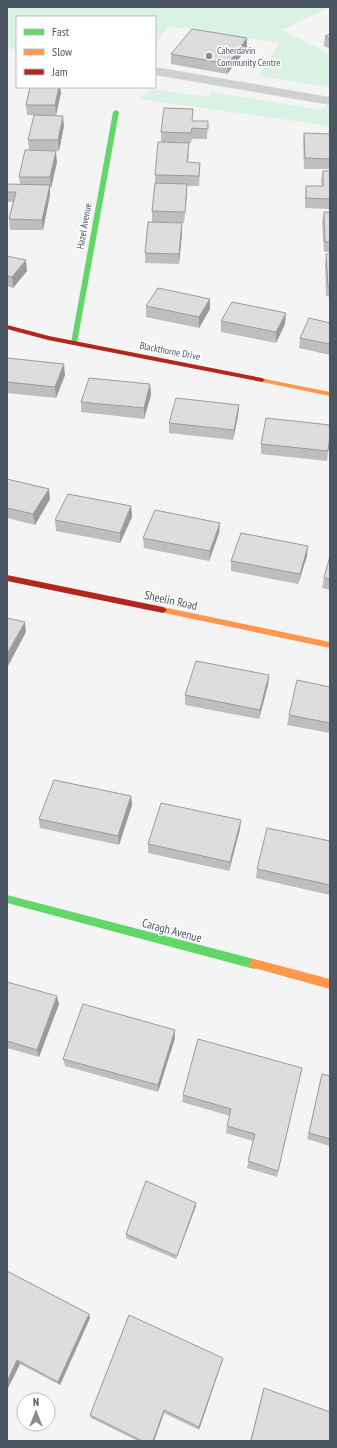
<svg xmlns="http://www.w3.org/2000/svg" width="337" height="1448" font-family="'PT Sans Narrow',sans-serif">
<rect width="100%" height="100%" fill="#f4f4f4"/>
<!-- green -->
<g fill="#d9f2e3">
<path d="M7,7H330L281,30L330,54V87L259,76L280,43L170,26L155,43V17H17V50L7,47Z"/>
<path d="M151,89L209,97L212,92L321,110L329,105L330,126L139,99Z"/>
</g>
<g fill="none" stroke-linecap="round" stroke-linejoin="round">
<!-- lane -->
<path fill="#ced0d2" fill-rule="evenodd" d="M155,67L330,97V105L155,75Z"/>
<!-- fast -->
<g fill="#63d668" fill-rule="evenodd">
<path d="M116,110L119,112L77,343L74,345L71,343L113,112Z"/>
<path d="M7,895L254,959L258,961L259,964L258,967L254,969L7,903Z"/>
</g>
<!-- slow -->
<g fill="#ff974d" fill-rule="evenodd">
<path d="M260,378L330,392V396L262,382L259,380Z"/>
<path d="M163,607L330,642V648L160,612L159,610Z"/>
<path d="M254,959L330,979V989L250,967L249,964L250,961Z"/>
</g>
<!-- jam -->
<g fill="#b3261e" fill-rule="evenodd">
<path d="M7,325L49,336L262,378L265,380L262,382L48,340L7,329Z"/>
<path d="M7,575L163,607L167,610L163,613L7,581Z"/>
</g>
</g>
<!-- wall -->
<g fill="#bebebf">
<path d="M330,34V49L324,46L325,36Z"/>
<path d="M247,48L227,74L171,64V54Z"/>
<path d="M30,87H60L61,93L56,115H27L26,105Z"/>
<path d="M193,121H208L207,139H192L191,143L161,142V132Z"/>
<path d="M64,126L59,151L29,150L28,140Z"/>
<path d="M304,133L330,134V169H304L303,143Z"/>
<path d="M189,153L188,163H200V173L199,186H187L184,223L152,222V211L155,185V175Z"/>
<path d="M57,162L51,188H50V195L43,230H10L9,219L13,202H7V184H20L19,177Z"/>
<path d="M323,171H330V209L305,208V196L306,186H322L321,181Z"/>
<path d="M324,212H330V252H324L322,222Z"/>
<path d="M182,223V234L179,264L145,263V253Z"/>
<path d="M326,254H330V297L326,296L325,264Z"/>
<path d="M7,256L27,271L13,288L7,286Z"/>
<path d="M210,299V309L199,328L146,317V306Z"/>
<path d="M221,321L285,324L276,343L221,332Z"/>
<path d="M330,323V355L299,348L300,338Z"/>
<path d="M7,358L65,375L56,398L7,393Z"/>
<path d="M150,384L151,395L144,419L81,412V402Z"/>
<path d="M239,405L238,416L233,440L169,433V423Z"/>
<path d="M330,435L327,461L261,454V444Z"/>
<path d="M7,479L50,499L35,525L7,518Z"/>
<path d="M131,506L132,517L120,543L56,531L55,520Z"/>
<path d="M220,523L219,533L209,561L144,548L143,538Z"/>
<path d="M307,556L298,584L231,571V561Z"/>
<path d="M330,556V590L322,588L324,578Z"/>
<path d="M269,675L268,685L259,719L185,705V695Z"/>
<path d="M330,687V733L287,725L289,715Z"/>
<path d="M131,796L132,805L119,845L40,828L39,819Z"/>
<path d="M240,829L229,871L148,853V844Z"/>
<path d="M330,841V895L256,878L257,869Z"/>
<path d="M7,982L59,1004L39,1057L7,1048Z"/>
<path d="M175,1038L158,1092L65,1066L63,1059Z"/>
<path d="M302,1068L277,1177L247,1168L253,1141L226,1133L227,1126L230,1116L182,1102L183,1095Z"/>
<path d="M322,1074L330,1076V1146L307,1139Z"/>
<path d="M196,1203V1206L176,1259L126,1238V1234Z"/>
<path d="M7,1271L89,1314L90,1318L60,1385L20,1364L8,1388H7Z"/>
<path d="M222,1362L199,1430L164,1413L154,1441H138L91,1418L90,1415Z"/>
<path d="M264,1388L330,1441H250L263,1391Z"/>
</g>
<!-- shaded-wall -->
<g fill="#9b9b9b">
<path d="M247,38V48L227,74L228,64Z"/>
<path d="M59,87H60L61,93L56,115L55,105Z"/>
<path d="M63,116L64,126L59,151L58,140Z"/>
<path d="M56,151L57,162L51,188L50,177Z"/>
<path d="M187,184V195L184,223L185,212Z"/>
<path d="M50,185V195L43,230L42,220Z"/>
<path d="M182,223V234L179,264V254Z"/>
<path d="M26,260L27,271L13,288L12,277Z"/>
<path d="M210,299V309L199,328V317Z"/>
<path d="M286,313L285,324L276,343V332Z"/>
<path d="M64,364L65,375L56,398L55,387Z"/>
<path d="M150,384L151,395L144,419V408Z"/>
<path d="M239,405L238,416L233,440L234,430Z"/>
<path d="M49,489L50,499L35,525L33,514Z"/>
<path d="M131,506L132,517L120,543V533Z"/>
<path d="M220,523L219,533L209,561L210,551Z"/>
<path d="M308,546L307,556L298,584L300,574Z"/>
<path d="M25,622L26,632L7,668V654Z"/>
<path d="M269,675L268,685L259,719L260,710Z"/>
<path d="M131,796L132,805L119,845L118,836Z"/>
<path d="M241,820L240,829L229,871L230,862Z"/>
<path d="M57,996L59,1004L39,1057L37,1050Z"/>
<path d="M175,1030V1038L158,1092V1085Z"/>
<path d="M196,1203V1206L176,1259L177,1256Z"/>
<path d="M89,1314L90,1318L60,1385L58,1382Z"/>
<path d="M223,1358L222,1362L199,1430V1427Z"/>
<path d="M17,1360L20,1364L8,1388L7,1387V1382Z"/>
<path d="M164,1410V1413L154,1441H153Z"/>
</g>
<!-- building -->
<g fill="#ddddde" stroke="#9b9b9b">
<path d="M192,29L247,38L228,64L171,54Z"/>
<path d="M330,34V39L325,36Z"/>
<path d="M30,87H59L55,105H26Z"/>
<path d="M164,108L193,109L192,121H208V129L192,128L191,133L161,132Z"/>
<path d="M34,115L63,116L58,140H28Z"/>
<path d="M304,133L330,134V159L305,158Z"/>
<path d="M158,142L189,143L187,162L200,163L199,176L155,175Z"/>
<path d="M25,150L56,151L50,177H19Z"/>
<path d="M323,171H330V199L306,198V186H323Z"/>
<path d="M155,183L187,184L185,212L152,211Z"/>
<path d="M7,184L50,185L42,220L9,219L16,192H7Z"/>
<path d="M324,212H330V242H325Z"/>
<path d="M148,222L182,223L179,254L145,253Z"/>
<path d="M326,254H330V286H328Z"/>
<path d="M7,256L26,260L12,277L7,276Z"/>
<path d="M158,288L210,299L199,317L146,306Z"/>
<path d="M232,302L286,313L276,332L221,321Z"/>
<path d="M309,318L330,323V344L300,338Z"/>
<path d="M7,358L64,364L55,387L7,382Z"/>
<path d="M89,378L150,384L144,408L81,402Z"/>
<path d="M176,398L239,405L234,430L169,423Z"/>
<path d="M266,418L330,425V435L328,451L261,444Z"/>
<path d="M7,479L49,489L33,514L7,508Z"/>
<path d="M68,494L131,506L120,533L55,520Z"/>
<path d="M155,510L220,523L210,551L143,538Z"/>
<path d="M241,533L308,546L300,574L231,561Z"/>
<path d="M330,556V579L324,578Z"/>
<path d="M7,618L25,622L7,654Z"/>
<path d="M196,661L269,675L260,710L185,695Z"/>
<path d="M297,680L330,687V723L289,715Z"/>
<path d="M54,780L131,796L118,836L39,819Z"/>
<path d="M161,803L241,820L230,862L148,844Z"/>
<path d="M267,828L330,841V885L257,869Z"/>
<path d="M7,982L57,996L37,1050L7,1041Z"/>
<path d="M83,1004L175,1030L158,1085L63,1059Z"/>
<path d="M198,1039L302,1068L278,1171L248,1161L255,1134L227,1126L231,1109L183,1095Z"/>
<path d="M322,1074L330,1076V1139L309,1133Z"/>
<path d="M146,1181L196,1203L177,1256L126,1234Z"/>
<path d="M7,1271L89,1314L58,1382L17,1360L7,1382Z"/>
<path d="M129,1315L223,1358L199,1427L164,1410L153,1441H142L90,1415Z"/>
<path d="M264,1388L330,1412V1441H251Z"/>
</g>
<!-- markers -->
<circle fill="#868d94" stroke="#fff" stroke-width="1.5" cx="209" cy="56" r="4"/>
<g text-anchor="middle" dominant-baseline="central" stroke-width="3" stroke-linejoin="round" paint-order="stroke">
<!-- far-poi labels -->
<g font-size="10" fill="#4a5661" stroke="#fff" text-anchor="start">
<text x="217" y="50">Caherdavin<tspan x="217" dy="12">Community Centre</tspan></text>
</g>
<!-- far-street labels -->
<g font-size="10" fill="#4a5661" stroke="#fff">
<text transform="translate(84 226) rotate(-80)">Hazel Avenue</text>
<text transform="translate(170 351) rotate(11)">Blackthorne Drive</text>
</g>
<!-- street labels -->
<g font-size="12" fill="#4a5661" stroke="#fff">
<text transform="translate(171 600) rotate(12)">Sheelin Road</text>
<text transform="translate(172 930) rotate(15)">Caragh Avenue</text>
</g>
</g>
<!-- border -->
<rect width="337" height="1448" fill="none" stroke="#4a5661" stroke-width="16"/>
<!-- legend -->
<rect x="16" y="16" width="140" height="72" fill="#ffffff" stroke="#b7bbc0"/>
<rect x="24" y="29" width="20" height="6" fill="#63d668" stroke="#b7bbc0"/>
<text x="52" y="36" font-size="12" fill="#4a5661">Fast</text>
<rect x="24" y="49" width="20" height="6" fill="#ff974d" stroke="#b7bbc0"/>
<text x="52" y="56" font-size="12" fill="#4a5661">Slow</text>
<rect x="24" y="69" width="20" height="6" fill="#b3261e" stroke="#b7bbc0"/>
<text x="52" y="76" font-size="12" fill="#4a5661">Jam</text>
<!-- north arrow -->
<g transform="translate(36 1412)"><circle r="19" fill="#ffffff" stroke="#b7bbc0"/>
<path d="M0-3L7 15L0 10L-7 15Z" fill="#868d94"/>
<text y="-6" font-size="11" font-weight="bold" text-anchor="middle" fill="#4a5661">N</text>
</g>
</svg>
